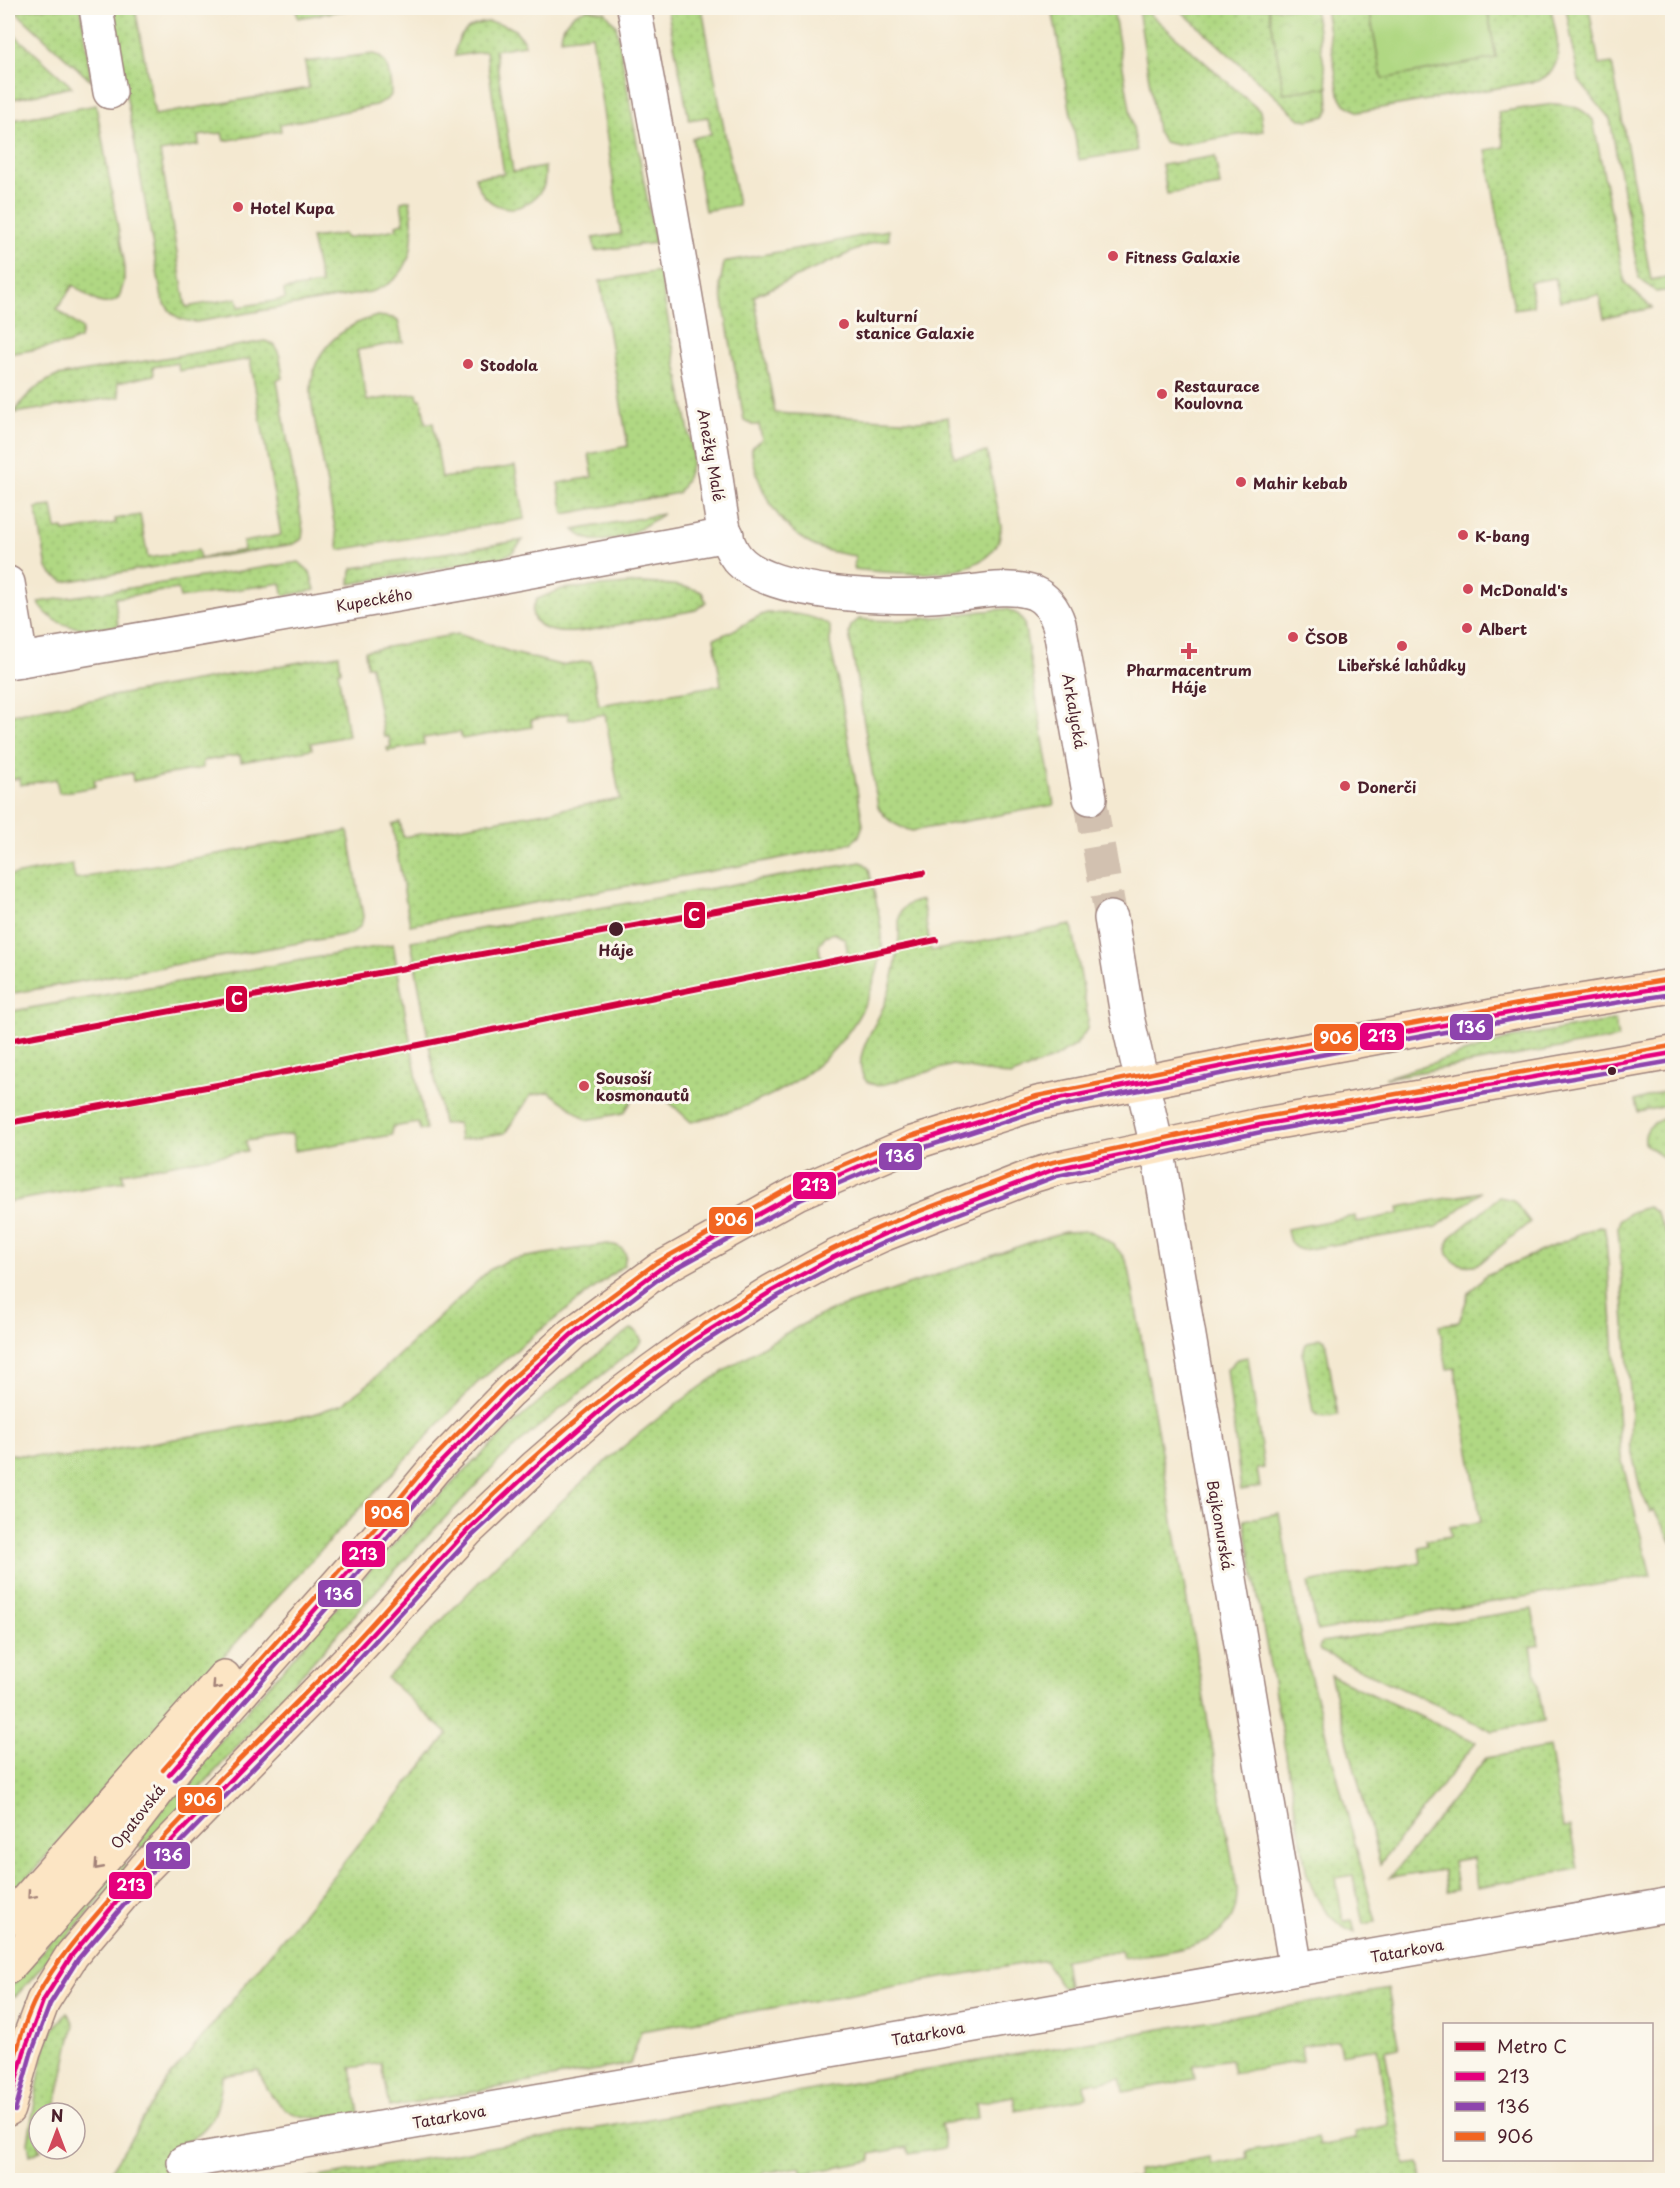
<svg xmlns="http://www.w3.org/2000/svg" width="1680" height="2188" font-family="'Playpen Sans',sans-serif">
<defs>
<pattern id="grass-dots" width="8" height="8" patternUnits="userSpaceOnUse" patternTransform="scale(1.5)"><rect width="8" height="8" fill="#b0d883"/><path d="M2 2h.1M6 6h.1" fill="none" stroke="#99b971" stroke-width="1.8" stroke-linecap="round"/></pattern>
<pattern id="park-crowns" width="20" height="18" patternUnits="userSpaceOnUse" patternTransform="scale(1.5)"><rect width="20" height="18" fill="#b0d883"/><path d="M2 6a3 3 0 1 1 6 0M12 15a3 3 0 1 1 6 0" fill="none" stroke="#99b971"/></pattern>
</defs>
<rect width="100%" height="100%" fill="#fbf7ec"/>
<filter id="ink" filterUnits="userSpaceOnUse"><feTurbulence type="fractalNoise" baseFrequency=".0167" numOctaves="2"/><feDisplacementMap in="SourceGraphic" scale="12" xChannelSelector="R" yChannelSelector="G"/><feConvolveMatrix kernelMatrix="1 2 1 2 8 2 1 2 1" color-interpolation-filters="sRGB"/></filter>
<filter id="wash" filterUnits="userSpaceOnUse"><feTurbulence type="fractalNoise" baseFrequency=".008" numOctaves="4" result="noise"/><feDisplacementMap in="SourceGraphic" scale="24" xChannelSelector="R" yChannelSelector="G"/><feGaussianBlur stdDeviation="1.35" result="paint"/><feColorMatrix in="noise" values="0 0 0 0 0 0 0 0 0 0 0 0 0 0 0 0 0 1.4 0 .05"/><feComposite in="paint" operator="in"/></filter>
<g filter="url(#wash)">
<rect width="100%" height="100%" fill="#f4e9d1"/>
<!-- grass -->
<g fill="url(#grass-dots)" stroke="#7d7c57" stroke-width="1.5" fill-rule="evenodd">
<path d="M35,8H81L91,81L16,12Z"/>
<path d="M111,8H135L155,115L309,88L305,62L373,54C389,57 391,80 391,95L388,99L375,105L280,125L281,131L224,141L222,133L198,136L199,145L160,152L186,307L237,298L239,307L285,299L284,290L321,284L311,238L344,234L346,238L397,229L396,225L404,223L401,202L410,200C416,240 415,279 370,292L196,322C177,321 171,314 162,299Z"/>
<path d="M296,8H358L298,18Z"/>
<path d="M667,8H702L738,205L705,211L692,138L711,134L708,117L689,120Z"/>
<path d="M1052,8H1113L1137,151L1079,160Z"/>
<path d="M1138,8H1143L1260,111L1263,131L1177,145L1164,142L1157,131Z"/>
<path d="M1178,8H1269L1284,93L1328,87L1329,110L1325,116L1309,120L1300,119Z"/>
<path d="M1325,8H1369L1382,79L1496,58L1487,8H1551C1555,35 1570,66 1538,81L1358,112L1345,104L1339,94Z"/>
<path d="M1566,8H1589L1599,65L1612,63L1651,280L1672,276V290L1656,292L1639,278L1610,119L1579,81Z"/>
<path d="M588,9L605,12L616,25L655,243L595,251L593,238L621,234L592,35L561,39C561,23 573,12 588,9Z"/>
<path d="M488,22C506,24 518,27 525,45L495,50L513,172L545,167C545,173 545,179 544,185C542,191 537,196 532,200C509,218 481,204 475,177L504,174L486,51L455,56C455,36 468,24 488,22Z"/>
<path d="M8,29L72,87L8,100Z"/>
<path d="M1554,104C1572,105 1581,107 1593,120L1625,283L1652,308L1604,318L1599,295L1560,301L1555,278L1530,282L1534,306L1514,309L1486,150L1504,147L1498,112Z"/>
<path d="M96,105L124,261V282L119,298C102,312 88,295 73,285L57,309L82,329L80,339L67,344L8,354V121Z"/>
<path d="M1215,156L1220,186L1167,194L1162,165Z"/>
<path d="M888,230L889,240L874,242L754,296L775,413L920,421L948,417L954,457L987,452L1001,526C1001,586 893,574 854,569L855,556C838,553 821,551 807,542C780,525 763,497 755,467C754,462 751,454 752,449C754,444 758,442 762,439L759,425H752L744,420L720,284L724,263L728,261L823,244Z"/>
<path d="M659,271L693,454C691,469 687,481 678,493L564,514L558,483L593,477L589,454L628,446L600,281Z"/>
<path d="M378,316L393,318L398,321L403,342L357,350L367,401L417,393L418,399H421L426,424L433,423L442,478L515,466L525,519L339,550C333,516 326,481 320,446C316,424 307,396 313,374C320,343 350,322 378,316Z"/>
<path d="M265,341L275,345L280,357L283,378L277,380L303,530L302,539L294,544L64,582L53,575L47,568L36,508L52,506L56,529L63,528L64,532L116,523L115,519L140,515L148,558L198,550L200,558L244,550L243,542L281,535L250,359L179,371L178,363L153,367L154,375L117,383L120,397L14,413C25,395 37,385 57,376Z"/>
<path d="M663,514C640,530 598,555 574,530Z"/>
<path d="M523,540L513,552L504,557L350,584L351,571L354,568Z"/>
<path d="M299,562L310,572L315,590L284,596L281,583L180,598L178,589L115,598L118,626C88,630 55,632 38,602Z"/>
<path d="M639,583C661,584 682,584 702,592L706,602L696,610C675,614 653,618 632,622C610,626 550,644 535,620C530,612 533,607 537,599L562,589Z"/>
<path d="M1007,609L1019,615L1024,623L1054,805L912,831C896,826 887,821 878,807L849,633L851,626L859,619C909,625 958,612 1007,609Z"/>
<path d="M767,613C789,613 811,613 830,626V644L841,696L863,825L859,836L851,843L837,847L761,862L410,925L392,824L400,822L403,837L620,799L605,714L569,720L568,713L531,720L532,727L462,739L460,732L423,738L424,745L388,751L387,748L391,747L389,737H384L371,666H367L365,651L458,634L513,653L560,665L591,661L599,705L721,685L714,638C735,633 748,619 767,613Z"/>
<path d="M339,655L341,671H338L348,736L311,743L312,749L241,762L240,755L203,761V768L133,781L132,773L94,780L95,787L59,793L56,779L20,785L19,778L8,780V715Z"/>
<path d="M348,831L363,916C362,926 359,929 350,934L8,994V876L72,864L75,879Z"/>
<path d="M861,862L865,864L869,869C873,891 882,919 882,941C882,957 876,975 871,990C841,1068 768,1105 691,1122L659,1093L634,1097L624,1113L587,1120L549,1092L531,1095L505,1133L460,1140L458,1123L443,1124L411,941ZM834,933L845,939L848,953L840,962L829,963L820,955L819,945L825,936Z"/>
<path d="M922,900L931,951L1072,925L1088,1018L1087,1029L1076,1045L1052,1059L1010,1076L953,1065L878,1086L867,1082C848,1060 876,1027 884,1005C893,984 897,960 899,937C900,930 898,921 900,914C903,904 914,902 922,900Z"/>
<path d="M393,944L426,1130H420L418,1123L392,1127V1135L295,1151L292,1134L246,1141L247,1151L122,1173L124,1181L8,1202V1012Z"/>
<path d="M1615,1020L1618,1038L1385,1078L1511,1038Z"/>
<path d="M1672,1088V1105L1638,1112L1635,1101Z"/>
<path d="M1672,1116V1164L1645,1144C1642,1126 1657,1120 1672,1116Z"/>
<path d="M1481,1192L1437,1227L1303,1250C1290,1248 1289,1241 1287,1229L1355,1216L1356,1222L1399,1214L1398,1207Z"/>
<path d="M1499,1197L1513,1200L1530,1222L1480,1263C1462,1271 1438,1258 1451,1237Z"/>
<path d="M1648,1207L1656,1212L1672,1246V1543L1654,1510L1650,1512L1640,1489L1630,1444L1631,1406L1618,1227L1620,1220L1631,1212Z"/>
<path d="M1599,1226L1604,1227L1606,1237L1621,1457L1651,1576L1317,1631L1308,1583L1421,1562L1419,1547L1427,1545L1426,1540L1451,1536L1450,1527L1481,1522L1455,1368L1447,1369L1439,1325L1459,1322L1469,1293L1486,1275Z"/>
<path d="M1089,1231C1108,1239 1121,1248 1129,1268L1237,1889C1237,1897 1237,1905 1234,1912C1222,1951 1156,1952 1123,1958L1121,1950L1064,1960L1068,1987H1062L1044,1960L641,2031L630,2064L389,2107L381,2063L351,2068L359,2113C308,2122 281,2124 258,2070L222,2076C220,2113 211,2132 175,2147L180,2180H105L166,2082L448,1734L387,1678C514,1544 648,1401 815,1318C838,1306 864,1300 888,1292C937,1275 985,1258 1034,1241L1064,1232Z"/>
<path d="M607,1244C616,1245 622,1246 626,1255L624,1265L533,1336L476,1384L278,1596L84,1811L8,1902V1454L66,1458L311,1415L342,1404L367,1385L489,1270L508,1260Z"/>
<path d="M631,1329L636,1331L642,1341L640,1344L537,1428L499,1461L384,1582L144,1851L134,1842C182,1782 234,1725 285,1667C391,1544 498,1424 631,1329Z"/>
<path d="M1320,1337L1325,1340L1338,1415C1330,1417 1319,1419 1313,1412L1303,1353L1306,1344Z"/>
<path d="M1248,1357L1264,1468L1257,1469L1260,1487L1241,1490L1227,1369L1237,1359Z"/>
<path d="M1279,1513L1302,1644L1376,1922L1363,1924L1353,1875L1336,1878L1343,1921L1352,1920L1355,1933C1329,1923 1315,1899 1307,1874L1244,1520Z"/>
<path d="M1532,1609L1539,1645L1531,1647L1544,1721L1493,1731L1320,1651L1319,1648L1322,1642Z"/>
<path d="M1330,1675L1476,1742L1380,1864Z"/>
<path d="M1549,1747L1563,1828L1570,1827L1578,1869L1477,1887L1473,1858L1453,1861L1457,1890L1447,1892L1443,1870L1390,1878L1486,1758Z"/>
<path d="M120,1861L128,1868L16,1996H10L9,1989Z"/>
<path d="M1388,1989L1399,2048L1385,2051L1405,2165L1419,2163L1422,2180H1119L1138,2177L1137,2170L1209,2157L1211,2165L1248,2158L1247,2151L1317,2138L1319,2146L1356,2139L1355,2132L1389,2125L1377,2048L1341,2054L1338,2040L1301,2046L1303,2061L1233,2073L1230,2059L1193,2065L1195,2079L1124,2092L1121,2078L1084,2084L1086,2098L1016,2111L1013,2096L976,2103L978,2118L941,2124L945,2148L909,2154L907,2147L871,2154V2161L802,2174L800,2167L763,2173V2180H302Z"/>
<path d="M67,2012L70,2016L74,2025L54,2113H39V2149H42L30,2155L28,2142L43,2054L50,2034Z"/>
</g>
<!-- park -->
<path fill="url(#park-crowns)" stroke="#7d7c57" stroke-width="1.5" d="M1269,8H1314L1328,87L1284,93Z"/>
<!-- pitch -->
<path fill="#b0d883" stroke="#7d7c57" stroke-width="1.5" d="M1369,8H1487L1496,58L1382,79Z"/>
</g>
<g filter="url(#ink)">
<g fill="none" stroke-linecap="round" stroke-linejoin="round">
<!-- street-tunnel -->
<path stroke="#d2c1b0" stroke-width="33" stroke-dasharray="33 16" stroke-linecap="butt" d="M1090,798L1111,918"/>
<!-- street casing -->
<g stroke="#9f847e" stroke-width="36">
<g id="street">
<path d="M96,8L110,92"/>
<path d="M634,8C658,136 681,265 702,394C706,420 711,445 715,471C719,495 721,539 737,558C769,597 897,599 944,595C972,593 1007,583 1034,593C1048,599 1055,612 1059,624L1090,798"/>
<path d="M8,583L21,660L8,662"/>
<path d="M21,660L466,583L727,535"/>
<path d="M1111,918L1128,1021L1157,1147L1296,1969"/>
<path d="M184,2162L1672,1904"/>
</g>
</g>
<!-- secondary casing -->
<g stroke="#9f847e" stroke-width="36">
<g id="secondary">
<path d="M8,1919L16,1912L224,1677"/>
<path d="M8,1967L118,1843L181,1761L350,1570L435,1468L509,1392L572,1334L660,1269L797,1193L913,1143L1038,1103L1249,1061L1525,1010L1672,986"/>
<path d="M8,2109L24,2052L43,2001L72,1955L145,1868L350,1658L467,1531L535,1467L610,1402L651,1371L694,1340L772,1291L834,1257L882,1235L1035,1175L1055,1169L1260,1125L1672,1053"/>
</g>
</g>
<!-- street -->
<use href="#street" stroke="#fff" stroke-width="33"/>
<!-- secondary -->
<use href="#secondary" stroke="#fce5c4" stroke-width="33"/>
<!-- bus-1 casing -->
<g stroke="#fbf7ec" stroke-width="9">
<g id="bus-1">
<path d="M169,1775L350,1570L435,1468L509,1392L572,1334L660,1269L797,1193L913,1143L1038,1103L1249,1061L1525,1010L1672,986"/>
<path d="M8,2109L24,2052L43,2001L72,1955L145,1868L350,1658L467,1531L535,1467L610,1402L694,1340L772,1291L834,1257L882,1235L1055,1169L1260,1125L1672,1053"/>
</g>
</g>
<!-- bus-2 casing -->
<g stroke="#fbf7ec" stroke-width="9">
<g id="bus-2">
<path d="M175,1780L356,1575L441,1473L514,1397L577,1340L664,1275L800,1200L916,1150L1040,1110L1250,1068L1526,1017L1672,994"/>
<path d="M15,2111L31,2054L50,2004L78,1959L151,1873L355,1663L472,1536L540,1473L615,1408L698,1346L776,1297L837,1264L885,1242L1057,1176L1261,1132L1672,1061"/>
</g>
</g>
<!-- bus-3 casing -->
<g stroke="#fbf7ec" stroke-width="9">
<g id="bus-3">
<path d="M163,1770L344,1565L429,1463L504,1386L568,1328L656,1263L793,1186L911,1136L1037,1096L1248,1054L1524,1003L1671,979"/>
<path d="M8,2083C16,2054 23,2023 37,1996C56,1961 83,1930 109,1900C180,1815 261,1739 338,1660C381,1616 419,1568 463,1525C532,1455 608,1389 690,1334C734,1304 781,1275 829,1251C894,1218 965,1195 1032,1168L1053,1162L1259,1118L1671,1046"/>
</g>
</g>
<!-- bus-1 -->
<use href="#bus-1" stroke="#e5007d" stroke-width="4.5"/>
<!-- bus-2 -->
<use href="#bus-2" stroke="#8e44ad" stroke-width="4.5"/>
<!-- bus-3 -->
<use href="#bus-3" stroke="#f26522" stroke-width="4.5"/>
<!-- metro-1 casing -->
<g stroke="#fbf7ec" stroke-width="10">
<g id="metro-1">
<path d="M8,1041L923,873"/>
<path d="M8,1123L256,1078L936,940"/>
</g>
</g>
<!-- metro-1 -->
<use href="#metro-1" stroke="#cf003d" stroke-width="6"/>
</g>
<!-- one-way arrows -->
<defs><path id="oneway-chevron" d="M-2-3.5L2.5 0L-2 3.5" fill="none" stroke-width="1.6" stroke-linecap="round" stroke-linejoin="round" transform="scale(1.5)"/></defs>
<g stroke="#a38278">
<use href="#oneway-chevron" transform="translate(216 1686) rotate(132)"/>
<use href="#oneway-chevron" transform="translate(98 1866) rotate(132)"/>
<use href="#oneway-chevron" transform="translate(31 1895) rotate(131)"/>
</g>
</g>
<!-- markers -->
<g fill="#d1495b" stroke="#fbf7ec" stroke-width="2">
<circle cx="238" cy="207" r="6"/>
<circle cx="1113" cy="256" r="6"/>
<circle cx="844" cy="324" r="6"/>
<circle cx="468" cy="364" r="6"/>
<circle cx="1162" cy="394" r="6"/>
<circle cx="1241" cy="482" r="6"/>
<circle cx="1463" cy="535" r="6"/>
<circle cx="1468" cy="589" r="6"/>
<circle cx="1467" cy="628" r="6"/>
<circle cx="1293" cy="637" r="6"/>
<circle cx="1402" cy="646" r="6"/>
<path d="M1186 642h6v6h6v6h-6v6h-6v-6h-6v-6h6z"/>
<circle cx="1345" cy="786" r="6"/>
<circle cx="584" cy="1086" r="6"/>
</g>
<g fill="#4a1f2b" stroke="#fbf7ec" stroke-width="2">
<circle cx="616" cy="929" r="8"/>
<circle cx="1612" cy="1071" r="5"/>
</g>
<g text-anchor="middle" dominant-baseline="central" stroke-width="6" stroke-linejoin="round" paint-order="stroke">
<!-- poi labels -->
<g font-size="15" font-weight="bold" fill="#4a1f2b" stroke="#fbf7ec" text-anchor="start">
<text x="250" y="207">Hotel Kupa</text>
<text x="1125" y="256">Fitness Galaxie</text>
<text x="856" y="315">kulturní<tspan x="856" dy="17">stanice Galaxie</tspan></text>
<text x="480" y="364">Stodola</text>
<text x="1174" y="385">Restaurace<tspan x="1174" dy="17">Koulovna</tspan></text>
<text x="1253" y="482">Mahir kebab</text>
<text x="1475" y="535">K-bang</text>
<text x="1480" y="589">McDonald's</text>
<text x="1479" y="628">Albert</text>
<text x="1305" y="637">ČSOB</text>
<text x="1402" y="664" text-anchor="middle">Libeřské lahůdky</text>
<text x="1189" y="669" text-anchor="middle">Pharmacentrum<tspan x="1189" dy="17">Háje</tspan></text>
<text x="1357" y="786">Donerči</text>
<text x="596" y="1077">Sousoší<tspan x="596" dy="17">kosmonautů</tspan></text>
</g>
<!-- street labels -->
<g font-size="15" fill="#4a1f2b" stroke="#fbf7ec">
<text transform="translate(712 455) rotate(80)">Anežky Malé</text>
<text transform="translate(374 599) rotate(-10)">Kupeckého</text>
<text transform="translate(1075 711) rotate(80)">Arkalycká</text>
<text transform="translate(1221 1525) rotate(80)">Bajkonurská</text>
<text transform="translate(137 1816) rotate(-52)">Opatovská</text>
<text transform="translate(1407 1950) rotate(-10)">Tatarkova</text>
<text transform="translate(928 2033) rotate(-10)">Tatarkova</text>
<text transform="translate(449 2116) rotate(-10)">Tatarkova</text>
</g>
<!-- stop labels -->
<g font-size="15" font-weight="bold" fill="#4a1f2b" stroke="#fbf7ec">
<text x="616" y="949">Háje</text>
</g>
</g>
<g stroke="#fbf7ec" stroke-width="2">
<rect x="683" y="901" width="23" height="28" rx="6" fill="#cf003d"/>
<rect x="225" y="985" width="23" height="28" rx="6" fill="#cf003d"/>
<rect x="1449" y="1013" width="45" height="28" rx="6" fill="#8e44ad"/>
<rect x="1359" y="1022" width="46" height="29" rx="6" fill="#e5007d"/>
<rect x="1313" y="1023" width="46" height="29" rx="6" fill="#f26522"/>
<rect x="878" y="1142" width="45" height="29" rx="6" fill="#8e44ad"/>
<rect x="792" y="1171" width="45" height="29" rx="6" fill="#e5007d"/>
<rect x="708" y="1206" width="46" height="29" rx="6" fill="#f26522"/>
<rect x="364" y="1499" width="46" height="29" rx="6" fill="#f26522"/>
<rect x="341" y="1540" width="45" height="28" rx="6" fill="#e5007d"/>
<rect x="317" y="1579" width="45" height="29" rx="6" fill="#8e44ad"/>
<rect x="177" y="1786" width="46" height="28" rx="6" fill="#f26522"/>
<rect x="145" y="1841" width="46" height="29" rx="6" fill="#8e44ad"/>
<rect x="108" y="1871" width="45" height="29" rx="6" fill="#e5007d"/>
</g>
<g font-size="16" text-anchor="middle" font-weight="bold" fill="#fff">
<text x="694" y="921">C</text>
<text x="237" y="1005">C</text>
<text x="1471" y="1033">136</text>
<text x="1382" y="1042">213</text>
<text x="1336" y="1044">906</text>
<text x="900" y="1162">136</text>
<text x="815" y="1191">213</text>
<text x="731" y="1226">906</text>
<text x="387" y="1519">906</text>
<text x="363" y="1560">213</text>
<text x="339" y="1600">136</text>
<text x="200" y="1806">906</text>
<text x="168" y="1861">136</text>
<text x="131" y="1891">213</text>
</g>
<!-- margin -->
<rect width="1680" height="2188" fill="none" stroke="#fbf7ec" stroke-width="30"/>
<!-- legend -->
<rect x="1443" y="2023" width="210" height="138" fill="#fbf7ec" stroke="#b4a19f" stroke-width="1.5"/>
<rect x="1455" y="2042" width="30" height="9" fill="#cf003d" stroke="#b4a19f" stroke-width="1.5"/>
<text x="1497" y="2053" font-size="18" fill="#4a1f2b">Metro C</text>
<rect x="1455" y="2072" width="30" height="9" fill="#e5007d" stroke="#b4a19f" stroke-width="1.5"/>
<text x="1497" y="2083" font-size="18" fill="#4a1f2b">213</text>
<rect x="1455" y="2102" width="30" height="9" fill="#8e44ad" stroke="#b4a19f" stroke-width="1.5"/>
<text x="1497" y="2113" font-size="18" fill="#4a1f2b">136</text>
<rect x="1455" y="2132" width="30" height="9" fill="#f26522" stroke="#b4a19f" stroke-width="1.5"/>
<text x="1497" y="2143" font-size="18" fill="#4a1f2b">906</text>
<!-- north arrow -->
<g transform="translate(57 2131)"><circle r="28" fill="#fbf7ec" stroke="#b4a19f" stroke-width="1.5"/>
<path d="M0-4.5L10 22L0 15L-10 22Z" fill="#d1495b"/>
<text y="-9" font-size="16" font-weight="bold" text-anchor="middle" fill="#4a1f2b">N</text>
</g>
</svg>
